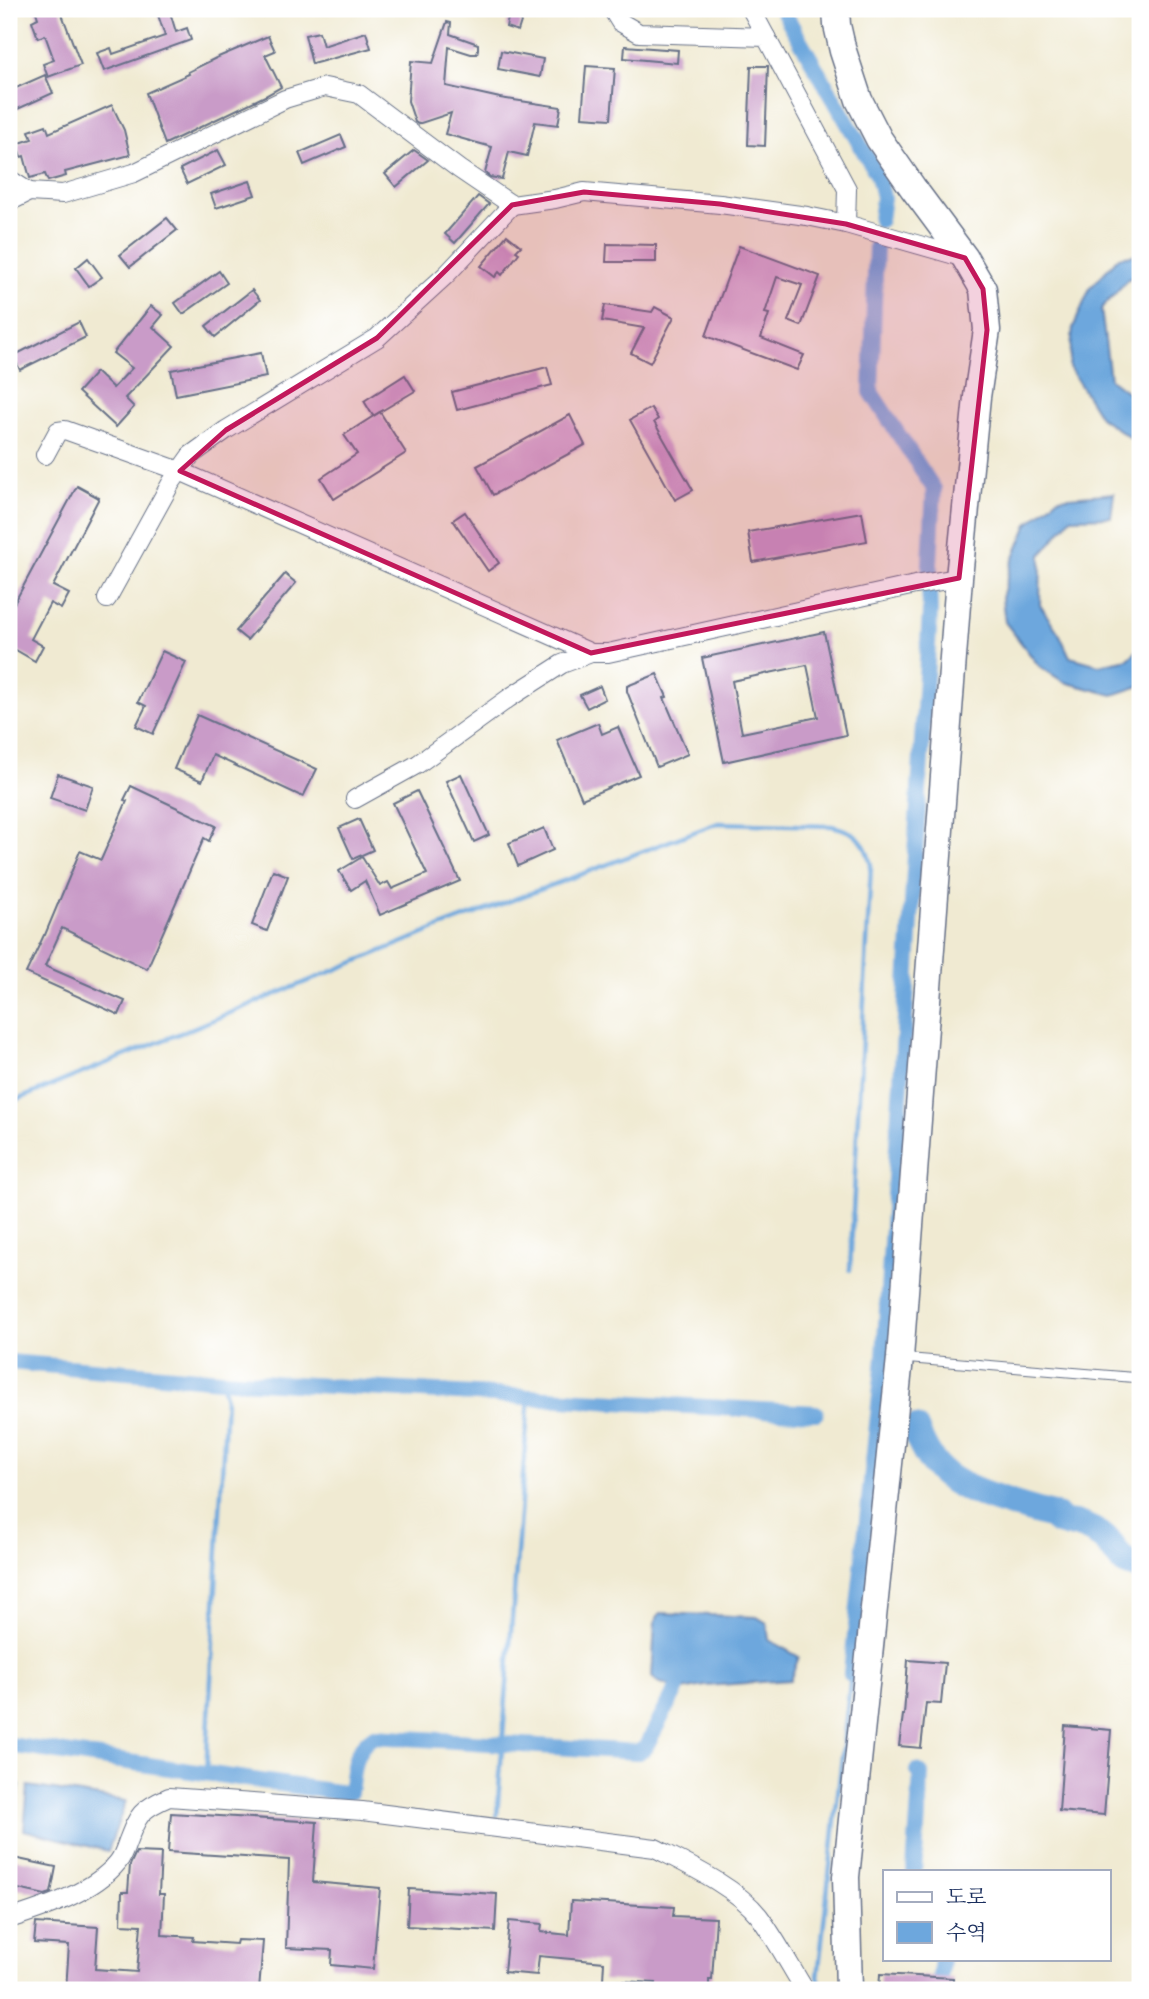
<svg xmlns="http://www.w3.org/2000/svg" width="1149" height="1999" font-family="'EB Garamond','Noto Serif KR',serif">
<rect width="100%" height="100%" fill="#fff"/>
<filter id="ink" filterUnits="userSpaceOnUse"><feTurbulence type="fractalNoise" baseFrequency=".0143" numOctaves="2"/><feDisplacementMap in="SourceGraphic" scale="14" xChannelSelector="R" yChannelSelector="G"/><feConvolveMatrix kernelMatrix="1 2 1 2 8 2 1 2 1" color-interpolation-filters="sRGB"/></filter>
<filter id="wash" filterUnits="userSpaceOnUse"><feTurbulence type="fractalNoise" baseFrequency=".00686" numOctaves="4" result="noise"/><feDisplacementMap in="SourceGraphic" scale="28" xChannelSelector="R" yChannelSelector="G"/><feGaussianBlur stdDeviation="1.57" result="paint"/><feColorMatrix in="noise" values="0 0 0 0 0 0 0 0 0 0 0 0 0 0 0 0 0 1.4 0 .05"/><feComposite in="paint" operator="in"/></filter>
<g filter="url(#wash)">
<rect width="100%" height="100%" fill="#f0ead2"/>
<!-- water -->
<g fill="#6da7dd" stroke="#446b9e" stroke-width="2">
<path d="M1140,254V276L1128,279L1101,309L1110,379L1140,402V439H1132L1100,417L1069,367L1073,328L1090,288L1119,257Z"/>
<path d="M1114,493L1111,517L1071,518L1041,555L1040,605L1060,635L1070,657L1099,665L1128,659L1140,648V686L1113,695L1064,682L1039,666L1005,622L1002,598L1011,564L1028,524L1058,498Z"/>
<path d="M660,1613L757,1617L767,1623L769,1640L799,1657L790,1680L705,1686L682,1690L658,1682L652,1677L655,1621Z"/>
<path d="M9,1777L20,1785L13,1810L9,1807Z"/>
<path d="M28,1786L126,1801L108,1851L24,1830Z"/>
</g>
<g fill="none" stroke-linecap="round" stroke-linejoin="round">
<!-- stream -->
<g stroke="#6da7dd" stroke-width="4.5">
<path d="M9,1103L443,926L718,823L832,826C858,832 865,840 871,865L850,1270"/>
<path d="M206,1773L226,1399L221,1380"/>
<path d="M497,1815L529,1397"/>
<path d="M823,1990L818,1977L851,1674"/>
</g>
<!-- canal -->
<g stroke="#6da7dd" stroke-width="16">
<path d="M782,9L878,176L883,197L880,220"/>
<path d="M9,1362L221,1380L816,1413"/>
<path d="M851,1674L884,1357L930,612L929,581L934,489L871,392L876,246"/>
<path d="M9,1745L344,1793L350,1792C354,1767 352,1751 374,1736L638,1752L645,1748L677,1688"/>
<path d="M914,1871L921,1774L917,1771"/>
<path d="M940,1977L942,1959"/>
</g>
<!-- river -->
<path stroke="#6da7dd" stroke-width="28" d="M915,1429C922,1445 930,1463 944,1474C968,1494 1025,1508 1056,1517L1058,1522C1064,1524 1070,1523 1075,1524C1085,1527 1098,1533 1106,1540C1121,1554 1116,1563 1140,1566"/>
</g>
<g id="blocks">
<!-- building -->
<g fill="#c99bc8" fill-rule="evenodd">
<path d="M35,9H60L81,65L48,77L43,64L54,60L45,35L38,38L32,21L38,18Z"/>
<path d="M156,9H169L176,32L187,28L191,40L104,71L97,53L111,48L113,54L165,36Z"/>
<path d="M510,9H525L518,31L506,27Z"/>
<path d="M447,22L451,23L450,34L478,44V49L477,54H471L449,47L446,86L500,98L561,107L558,125L535,122L527,156L509,152L502,179L490,177L485,173L492,147L445,134L451,113L418,124L415,122L408,101L411,61L433,63Z"/>
<path d="M319,32L323,46L366,32L371,48L312,64L305,35Z"/>
<path d="M268,36L275,51L265,55L281,87L265,96L165,144L146,93L189,74L188,72L216,58Z"/>
<path d="M625,46L678,50L677,63L624,58Z"/>
<path d="M501,51L543,59L540,77L498,69Z"/>
<path d="M586,66L615,68L611,119L582,117Z"/>
<path d="M751,66H768L765,146L748,145Z"/>
<path d="M45,75L53,93L9,113V91Z"/>
<path d="M112,105L124,130L130,155L65,172L66,176L48,181L45,174L30,178L24,156L21,157L17,144L32,139L29,131L46,125L49,133Z"/>
<path d="M341,135L346,147L304,165L299,153Z"/>
<path d="M218,150L226,165L187,184L180,169Z"/>
<path d="M414,150L428,160L396,187L385,174Z"/>
<path d="M250,181L255,195L216,208L211,194Z"/>
<path d="M478,196L489,204L455,243L445,234Z"/>
<path d="M167,218L177,230L130,267L120,255Z"/>
<path d="M507,235L521,246L516,251L519,253L502,275L499,272L495,277L481,266Z"/>
<path d="M607,244L656,245V262H606Z"/>
<path d="M739,246L820,276L801,326L788,321L802,285L777,277L765,313L769,314L761,338L804,355L797,370L706,336Z"/>
<path d="M88,258L102,277L89,286L76,268Z"/>
<path d="M219,271L227,283L183,314L175,303Z"/>
<path d="M252,290L260,300L215,337L206,326Z"/>
<path d="M605,305L652,312L655,307L674,317L650,363L631,353L644,328L602,321Z"/>
<path d="M151,306L163,315L153,327L174,346L125,398L134,407L116,427L78,392L96,372L113,388L132,368L113,353Z"/>
<path d="M79,322L86,337L20,370L13,356Z"/>
<path d="M261,353L266,377L176,395L171,370Z"/>
<path d="M547,367L552,385L457,410L452,392Z"/>
<path d="M405,375L415,391L373,416L364,401Z"/>
<path d="M651,408L658,419L654,422L693,490L675,500L630,420Z"/>
<path d="M380,412L406,453L334,499L321,478L357,454L344,435Z"/>
<path d="M570,415L585,445L493,495L477,466Z"/>
<path d="M77,486L99,498L53,586L69,594L61,609L50,603L31,639L43,646L35,661L9,646V613Z"/>
<path d="M465,512L499,563L488,571L453,520Z"/>
<path d="M862,512L867,541L753,562L748,532Z"/>
<path d="M285,574L296,583L247,640L236,631Z"/>
<path d="M824,632L846,735L724,762L702,658ZM807,665L818,717L742,733L732,681Z"/>
<path d="M162,651L186,662L153,734L136,726L146,706L138,702Z"/>
<path d="M657,674L667,697L664,698L688,754L657,767L627,691V686Z"/>
<path d="M600,686L605,699L587,708L580,695Z"/>
<path d="M197,715L317,769L303,797L213,755L202,781L174,769Z"/>
<path d="M598,723L602,734L618,727L639,775L582,799L557,740Z"/>
<path d="M58,774L93,786L85,810L50,798Z"/>
<path d="M461,774L489,835L474,842L446,781Z"/>
<path d="M131,786L216,826L209,841L204,838L147,969L62,928L45,966L125,1001L119,1015L26,973L44,935H45L80,851L101,860L127,801L124,800Z"/>
<path d="M417,791L460,881L380,915L365,881L351,890L339,871L362,857L380,886L388,882L392,889L427,874L393,803Z"/>
<path d="M359,819L373,850L353,859L339,828Z"/>
<path d="M544,828L553,850L518,866L509,843Z"/>
<path d="M273,870L288,876L267,931L252,925Z"/>
<path d="M908,1660L945,1663L941,1704L926,1703L921,1748L899,1746L903,1715H904Z"/>
<path d="M1065,1726L1111,1730L1104,1815L1059,1811Z"/>
<path d="M171,1813L317,1822L313,1882L380,1888L373,1969L331,1965L332,1950L286,1948L289,1860L168,1852Z"/>
<path d="M136,1852L161,1853L159,1894H164L162,1935L194,1937L193,1941L236,1944L237,1940L263,1941L259,1990H118L94,1988V1990H66L69,1945L34,1943L36,1923L98,1927L95,1969L137,1972L141,1925L121,1924L122,1892H128L130,1865Z"/>
<path d="M9,1857L56,1867L51,1893L45,1895L9,1887Z"/>
<path d="M409,1889L497,1894L495,1931L407,1926Z"/>
<path d="M571,1901L674,1907L673,1916L716,1918L712,1980H709V1989L671,1987V1990H655L656,1983L603,1980L604,1962L539,1956L537,1975L504,1972L509,1921L542,1924L541,1932L569,1935Z"/>
<path d="M880,1974L953,1978V1990H879Z"/>
</g>
</g>
</g>
<g filter="url(#ink)">
<use href="#blocks" fill-opacity="0" stroke="#667087" stroke-width="2"/>
<g fill="none" stroke-linecap="round" stroke-linejoin="round">
<!-- lane casing -->
<g stroke="#667087" stroke-width="11">
<path id="lane" d="M902,1358L1140,1378"/>
</g>
<!-- street casing -->
<g stroke="#667087" stroke-width="20">
<g id="street">
<path d="M751,9L766,37"/>
<path d="M9,179L29,192L9,202"/>
<path d="M29,192L63,194L134,173L285,99L325,87L359,94L459,169L512,205L555,199L584,192L720,204L807,216L846,224L847,189L766,37L639,33L620,22L612,9"/>
<path d="M846,224L965,258"/>
<path d="M45,455L58,431L65,430L180,471L591,653H608L915,585L959,578"/>
<path d="M107,599L171,483L191,455L226,430L377,338L446,275L512,205"/>
<path d="M355,799L418,764L509,698L562,664L591,653"/>
<path d="M9,1919C44,1908 94,1892 118,1862C122,1857 125,1849 127,1843C138,1814 141,1809 169,1797L362,1811L655,1848C688,1865 736,1887 759,1916C776,1939 790,1966 805,1990"/>
</g>
</g>
<!-- secondary casing -->
<g stroke="#667087" stroke-width="29">
<path id="secondary" d="M836,9L837,25L843,51L859,100L879,139L913,188L965,258L983,289L987,330L977,397L959,578L900,1358L846,1877L849,1990"/>
</g>
<!-- lane -->
<use href="#lane" stroke="#fff" stroke-width="9"/>
<!-- street -->
<use href="#street" stroke="#fff" stroke-width="18"/>
<!-- secondary -->
<use href="#secondary" stroke="#fff" stroke-width="26"/>
</g>
</g>
<!-- marked area -->
<path fill="#c2185b" fill-opacity="0.2" stroke="#c2185b" stroke-width="5" stroke-linejoin="round" d="M584,192L720,204L846,224L965,258L983,289L987,330L959,578L591,653L180,471L226,430L377,338L512,205Z"/>
<!-- margin -->
<rect width="1149" height="1999" fill="none" stroke="#fff" stroke-width="35"/>
<!-- legend -->
<rect x="883" y="1870" width="228" height="91" fill="#ffffff" stroke="#a4acbf" stroke-width="2"/>
<rect x="897" y="1892" width="35" height="10" fill="#ffffff" stroke="#a4acbf" stroke-width="2"/>
<text x="946" y="1904" font-size="21" fill="#1b2f5e">도로</text>
<rect x="897" y="1922" width="35" height="21" fill="#6da7dd" stroke="#a4acbf" stroke-width="2"/>
<text x="946" y="1940" font-size="21" fill="#1b2f5e">수역</text>
</svg>
